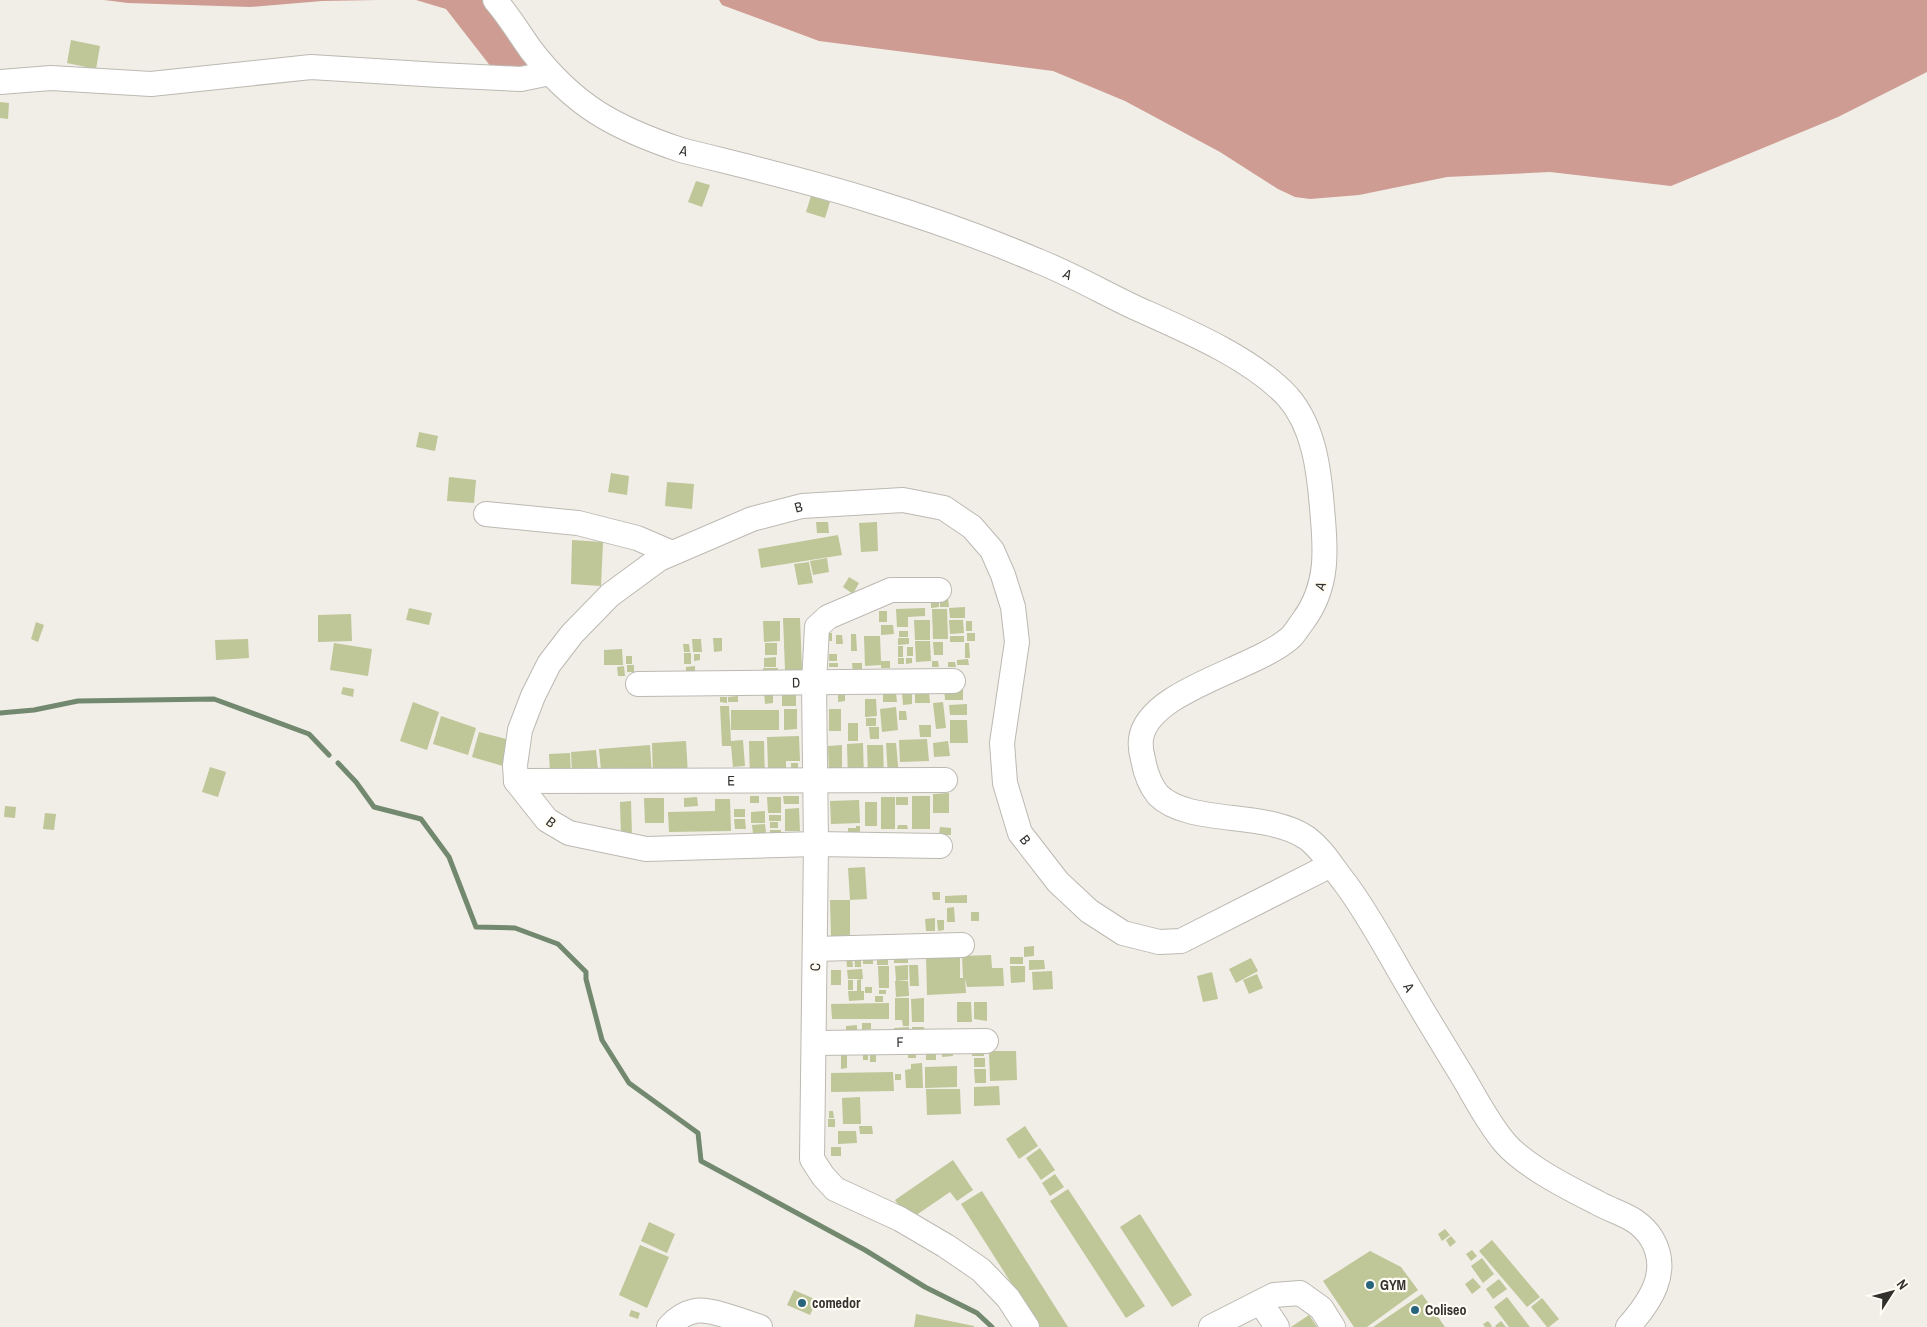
<svg xmlns="http://www.w3.org/2000/svg" width="1927" height="1327" font-family="'Archivo Narrow',sans-serif">
<rect width="100%" height="100%" fill="#f1eee7"/>
<!-- forest -->
<g fill="#ce9c92">
<path d="M104,0H378L322,1L250,7L128,3Z"/>
<path d="M416,0H482L495,13L532,68L495,72L446,9Z"/>
<path d="M719,0H1927V72L1838,117L1671,186L1550,172L1447,177L1359,195L1310,199L1295,197L1278,189L1220,152L1125,101L1053,71L819,41L722,5Z"/>
</g>
<g fill="none" stroke-linecap="round" stroke-linejoin="round">
<!-- stream -->
<g stroke="#72896f" stroke-width="5">
<path d="M0,713L34,710L78,701L214,699L309,734L329,755"/>
<path d="M338,763L356,782L374,807L421,819L449,857L476,927L515,928L558,944L586,972V979L602,1040L629,1083L698,1133L701,1161L865,1250L925,1287L977,1313L992,1327"/>
</g>
</g>
<!-- building -->
<g fill="#bfc698">
<path d="M71,40L100,46L96,69L67,63Z"/>
<path d="M0,102L9,103L8,119L0,118Z"/>
<path d="M696,181L710,185L702,207L688,202Z"/>
<path d="M811,196L830,202L825,218L806,212Z"/>
<path d="M419,432L438,436L435,451L416,447Z"/>
<path d="M611,473L629,476L627,495L608,492Z"/>
<path d="M449,477L476,480L474,503L447,501Z"/>
<path d="M667,482L694,484L692,509L665,506Z"/>
<path d="M816,522H828L829,533H817Z"/>
<path d="M877,522L878,551L861,552L859,523Z"/>
<path d="M838,535L842,555L761,568L758,549Z"/>
<path d="M572,540L603,542L601,586L571,584Z"/>
<path d="M827,558L829,572L813,575L810,561Z"/>
<path d="M809,562L813,583L798,585L794,564Z"/>
<path d="M849,577L859,583L853,594L843,587Z"/>
<path d="M931,598H939V607L931,608Z"/>
<path d="M940,598H948L949,607H940Z"/>
<path d="M965,607V618H950L949,608Z"/>
<path d="M409,608L432,613L429,625L406,620Z"/>
<path d="M925,608V616L908,617V627H897L896,609Z"/>
<path d="M932,609H947L948,639H933Z"/>
<rect x="879" y="611" width="8" height="11"/>
<path d="M351,614L352,641L318,642V615Z"/>
<path d="M783,618H800L802,670H785Z"/>
<path d="M914,620H930V640H915Z"/>
<path d="M949,620H963L964,633L950,634Z"/>
<path d="M763,621H780V641L764,642Z"/>
<rect x="966" y="621" width="6" height="10"/>
<path d="M36,622L44,625L38,642L31,639Z"/>
<path d="M881,625H893L894,634L881,635Z"/>
<rect x="899" y="631" width="9" height="6"/>
<path d="M825,633H832V641H826Z"/>
<rect x="967" y="633" width="8" height="8"/>
<path d="M851,634H856L857,651H851Z"/>
<path d="M836,635H842L843,644H836Z"/>
<path d="M864,636H880L881,661H890V668H881V665L865,666Z"/>
<rect x="950" y="636" width="14" height="6"/>
<path d="M713,638H722V651L714,652Z"/>
<path d="M898,638H909V644L898,645Z"/>
<path d="M248,639L249,658L216,660L215,640Z"/>
<path d="M692,639H701L702,652H693Z"/>
<path d="M915,641H930L931,661L916,662Z"/>
<path d="M933,642H943V655H934Z"/>
<path d="M334,643L372,649L368,676L330,670Z"/>
<rect x="765" y="643" width="12" height="12"/>
<path d="M965,643H969L970,658H965Z"/>
<path d="M683,644H689L690,652H684Z"/>
<rect x="898" y="646" width="5" height="11"/>
<rect x="907" y="647" width="6" height="9"/>
<path d="M622,649L623,665H604V650Z"/>
<rect x="684" y="653" width="7" height="11"/>
<path d="M694,654H700V660L694,661Z"/>
<rect x="829" y="654" width="8" height="7"/>
<rect x="626" y="656" width="6" height="8"/>
<path d="M776,657V667H764V658Z"/>
<rect x="898" y="658" width="6" height="6"/>
<path d="M906,658H912V663L906,664Z"/>
<path d="M968,659L969,665H957V660Z"/>
<path d="M932,661H938L939,667H932Z"/>
<path d="M948,662H955L956,667H948Z"/>
<rect x="829" y="663" width="9" height="4"/>
<path d="M852,663H862V673L853,674Z"/>
<rect x="627" y="665" width="7" height="7"/>
<path d="M624,666L625,676H618L617,667Z"/>
<path d="M695,666V674H686V667Z"/>
<rect x="763" y="668" width="15" height="7"/>
<path d="M343,687L354,689L353,697L341,694Z"/>
<path d="M944,687H963V700H945Z"/>
<path d="M764,691H773V703L765,704Z"/>
<path d="M912,691V704L903,705L902,692Z"/>
<path d="M915,691H929L930,703H915Z"/>
<path d="M796,692V706H782V693Z"/>
<path d="M838,693H845V701L838,702Z"/>
<path d="M883,693H896L897,702H883Z"/>
<path d="M738,696V702H728V697Z"/>
<path d="M720,697H727V703L720,702Z"/>
<path d="M865,699H876L877,716L865,717Z"/>
<path d="M413,702L439,712L427,750L400,741Z"/>
<path d="M943,702L946,728L936,729L933,703Z"/>
<path d="M967,704V715H950L949,705Z"/>
<path d="M720,706H729L731,741L743,740L745,766L733,767L731,746H722Z"/>
<path d="M896,707L898,730L882,732L880,709Z"/>
<path d="M784,709H797V729L784,730Z"/>
<rect x="829" y="709" width="12" height="22"/>
<rect x="731" y="710" width="48" height="20"/>
<path d="M899,711H906L907,720H899Z"/>
<path d="M441,716L476,728L468,755L433,744Z"/>
<rect x="866" y="718" width="10" height="8"/>
<path d="M950,720H967L968,743H950Z"/>
<rect x="848" y="723" width="10" height="18"/>
<path d="M919,725H931V737H920Z"/>
<path d="M869,727H879V739H870Z"/>
<path d="M479,732L510,740L503,766L472,757Z"/>
<path d="M799,736L800,761H786V768L768,769L767,737Z"/>
<path d="M927,739L929,761L900,762L899,740Z"/>
<path d="M686,741L688,775L653,776L652,743Z"/>
<path d="M749,741H764L765,780H750Z"/>
<path d="M948,741L950,756L934,757L933,743Z"/>
<path d="M863,743L864,779H848L847,744Z"/>
<path d="M886,743H896L899,776L888,777Z"/>
<path d="M650,745L652,777L602,781L599,749Z"/>
<path d="M842,745V775H829L828,746Z"/>
<path d="M867,745H883L884,777H868Z"/>
<path d="M596,750L598,770L572,772L571,752Z"/>
<path d="M570,753L571,778L550,773L549,754Z"/>
<rect x="791" y="763" width="7" height="5"/>
<path d="M210,767L226,772L218,797L202,792Z"/>
<path d="M949,793V813H933V794Z"/>
<rect x="750" y="796" width="9" height="7"/>
<path d="M783,796H799V804H784Z"/>
<rect x="912" y="796" width="18" height="33"/>
<path d="M697,797L698,806L684,807V798Z"/>
<path d="M767,797H781V813H768Z"/>
<rect x="881" y="797" width="14" height="32"/>
<rect x="896" y="797" width="12" height="8"/>
<path d="M644,798H664V823H645Z"/>
<path d="M715,799H730L731,831L669,832L668,812L715,811Z"/>
<path d="M859,800L860,823L831,824L830,801Z"/>
<path d="M631,801L632,836H621L620,802Z"/>
<rect x="865" y="802" width="12" height="24"/>
<path d="M5,806L16,807L15,818L4,817Z"/>
<path d="M799,808L800,831H785V809Z"/>
<rect x="734" y="809" width="11" height="8"/>
<path d="M765,811V823H751V812Z"/>
<path d="M45,813L56,814L54,830L43,829Z"/>
<rect x="769" y="815" width="12" height="6"/>
<path d="M734,819H745L746,829H735Z"/>
<rect x="770" y="822" width="8" height="6"/>
<path d="M765,824L766,833L753,834L752,825Z"/>
<path d="M898,825H907L908,829H897Z"/>
<path d="M856,826H860V832H848V828H856Z"/>
<path d="M940,827L951,828V835H939Z"/>
<rect x="770" y="830" width="11" height="6"/>
<path d="M865,867L867,899L850,900L848,868Z"/>
<path d="M932,892H940V900H933Z"/>
<path d="M967,895V903H945V896Z"/>
<path d="M830,900H850V937H831Z"/>
<path d="M954,907L955,922H947V908Z"/>
<rect x="971" y="912" width="8" height="9"/>
<path d="M935,918V931H926L925,919Z"/>
<path d="M937,920H944V930L938,931Z"/>
<path d="M1034,946V956L1024,957V947Z"/>
<rect x="863" y="955" width="10" height="9"/>
<rect x="877" y="955" width="11" height="10"/>
<rect x="894" y="955" width="14" height="8"/>
<path d="M926,955H960V978H963L962,956L991,955L992,968H1003L1004,986L967,987L965,978L966,993L927,995Z"/>
<path d="M846,957H852L853,967H847Z"/>
<path d="M854,957H861V967H855Z"/>
<rect x="1010" y="957" width="13" height="7"/>
<path d="M1251,958L1258,971L1236,983L1229,969Z"/>
<path d="M1029,960H1044L1045,969L1029,970Z"/>
<path d="M908,965V980L896,981L895,966Z"/>
<path d="M909,965H918L919,986H910Z"/>
<path d="M878,966H889V988H879Z"/>
<path d="M1010,966H1025V982L1011,983Z"/>
<path d="M862,969L863,979H848L847,970Z"/>
<rect x="831" y="970" width="10" height="15"/>
<path d="M1052,971L1053,989L1033,990L1032,972Z"/>
<path d="M1212,972L1218,999L1203,1002L1197,976Z"/>
<path d="M1257,974L1263,988L1249,994L1243,980Z"/>
<path d="M861,979V991H864V1000L849,1001L848,991H857V980Z"/>
<rect x="848" y="980" width="5" height="10"/>
<path d="M895,981H908L909,996L896,997Z"/>
<rect x="865" y="987" width="7" height="6"/>
<rect x="879" y="990" width="7" height="4"/>
<rect x="875" y="996" width="8" height="6"/>
<path d="M895,998H909V1026H903L902,1020H895Z"/>
<path d="M924,998V1022H912L911,999Z"/>
<path d="M957,1002H971L972,1022H957Z"/>
<path d="M974,1002H987V1021L974,1019Z"/>
<path d="M889,1003V1019H832L831,1004Z"/>
<path d="M862,1023H871V1029L862,1030Z"/>
<path d="M857,1025V1033H846V1026Z"/>
<path d="M909,1027V1036H894V1028Z"/>
<path d="M912,1027H924L925,1035H912Z"/>
<path d="M942,1049H952L953,1056L942,1057Z"/>
<rect x="972" y="1050" width="12" height="6"/>
<path d="M876,1051V1062H870V1052Z"/>
<rect x="908" y="1051" width="8" height="7"/>
<rect x="926" y="1051" width="10" height="9"/>
<path d="M989,1051H1016L1017,1080L990,1081Z"/>
<rect x="863" y="1053" width="5" height="7"/>
<path d="M841,1055H847V1068L841,1069Z"/>
<rect x="974" y="1058" width="11" height="9"/>
<path d="M922,1063L923,1088H906L905,1070L911,1069V1064Z"/>
<path d="M957,1066V1087L925,1088V1067Z"/>
<path d="M974,1069H986V1083H975Z"/>
<path d="M893,1072L894,1091L831,1092V1073Z"/>
<rect x="895" y="1074" width="6" height="6"/>
<path d="M999,1086L1000,1105L974,1106V1087Z"/>
<path d="M926,1089H960L961,1114L927,1115Z"/>
<path d="M860,1097L861,1124H843L842,1098Z"/>
<path d="M829,1111H833L834,1118H829Z"/>
<rect x="828" y="1119" width="7" height="8"/>
<path d="M859,1126H872L873,1134H860Z"/>
<path d="M1025,1126L1038,1146L1019,1159L1006,1139Z"/>
<path d="M838,1131H856L857,1143L838,1144Z"/>
<rect x="831" y="1147" width="10" height="9"/>
<path d="M1040,1148L1055,1170L1041,1180L1026,1158Z"/>
<path d="M953,1160L973,1190L957,1201L950,1192L909,1220L895,1200Z"/>
<path d="M1055,1174L1064,1187L1050,1196L1042,1183Z"/>
<path d="M1068,1189L1145,1306L1126,1318L1050,1201Z"/>
<path d="M982,1191L1068,1327H1039L961,1204Z"/>
<path d="M1140,1214L1192,1295L1172,1307L1120,1227Z"/>
<path d="M649,1222L675,1234L667,1253L641,1241Z"/>
<path d="M1445,1229L1450,1235L1442,1241L1438,1234Z"/>
<path d="M1451,1236L1456,1242L1450,1247L1446,1240Z"/>
<path d="M1492,1240L1540,1297L1527,1307L1479,1251Z"/>
<path d="M640,1245L669,1257L647,1308L619,1295Z"/>
<path d="M1472,1250L1477,1256L1471,1261L1466,1254Z"/>
<path d="M1370,1251L1401,1267L1418,1290L1367,1327H1354L1323,1281Z"/>
<path d="M1482,1258L1494,1274L1483,1283L1471,1266Z"/>
<path d="M1473,1278L1481,1287L1472,1294L1465,1284Z"/>
<path d="M1499,1279L1507,1289L1493,1299L1486,1289Z"/>
<path d="M794,1290L817,1300L810,1315L787,1305Z"/>
<path d="M1422,1294L1445,1327H1373Z"/>
<path d="M1507,1297L1530,1327H1509L1494,1307Z"/>
<path d="M1542,1298L1559,1319L1549,1327H1547L1531,1307Z"/>
<path d="M631,1310L640,1313L638,1319L629,1316Z"/>
<path d="M916,1314L974,1326V1327H914Z"/>
<path d="M1309,1315L1317,1327H1291Z"/>
<path d="M1488,1321L1492,1326L1491,1327H1485L1483,1324Z"/>
<path d="M1501,1321L1506,1327H1496L1495,1326Z"/>
</g>
<g fill="none" stroke-linecap="round" stroke-linejoin="round">
<!-- minor casing -->
<g stroke="#bcb9b2" stroke-width="26">
<g id="minor">
<path id="s1" d="M495,0C508,15 519,33 531,50C574,106 615,128 681,150C744,166 809,181 872,201C928,218 984,238 1038,261C1071,274 1104,293 1136,308C1185,330 1252,358 1288,397C1314,427 1319,470 1322,508C1326,549 1329,586 1303,621C1299,626 1296,632 1291,637C1257,669 1147,690 1141,739C1140,747 1141,752 1143,759C1145,771 1150,785 1158,795C1189,826 1267,810 1307,838C1323,850 1333,868 1345,883C1369,915 1387,950 1407,984C1425,1015 1444,1046 1463,1077C1476,1099 1488,1123 1505,1143C1525,1166 1568,1188 1596,1202C1617,1214 1638,1216 1652,1239C1671,1272 1650,1302 1628,1327"/>
<path d="M0,82L51,78L151,84L311,67L439,75L521,79L550,73"/>
<path d="M486,514L578,523L637,538L672,553"/>
<path d="M939,590H891L828,617L817,627L814,683L816,844L812,1159L823,1176L835,1189L900,1219L946,1246L981,1270L1008,1298L1027,1327"/>
<path id="s2" d="M638,684L953,681"/>
<path id="s3" d="M516,781L945,780"/>
<path id="s4" d="M940,846L816,844L646,849L569,833L547,820L516,781L515,765L520,730L533,696L549,664L572,634L610,595L659,559L752,519L802,506L903,500L944,508L972,527L992,550L1003,575L1013,607L1017,642L1002,743L1005,783L1020,833L1058,882L1089,911L1123,933L1159,942L1181,941L1331,865"/>
<path d="M815,949L962,945"/>
<path id="s5" d="M814,1043L986,1041"/>
<path d="M1261,1303L1277,1327"/>
<path d="M669,1327C676,1319 685,1313 695,1311C709,1308 746,1322 760,1327"/>
<path d="M1211,1327L1274,1295L1300,1293L1321,1308L1333,1327"/>
</g>
</g>
<!-- minor -->
<use href="#minor" stroke="#fff" stroke-width="24"/>
</g>
<!-- markers -->
<g fill="#28657c" stroke="#fffcf4" stroke-width="2">
<circle cx="1370" cy="1285" r="5"/>
<circle cx="802" cy="1303" r="5"/>
<circle cx="1415" cy="1310" r="5"/>
</g>
<g text-anchor="middle" dominant-baseline="central" stroke-width="4.5" stroke-linejoin="round" paint-order="stroke">
<!-- street labels -->
<g font-size="14" fill="#32312e" stroke="#fffcf4">
<text stroke="none"><textPath href="#s1" startOffset="248">A</textPath></text>
<text stroke="none"><textPath href="#s1" startOffset="652">A</textPath></text>
<text stroke="none"><textPath href="#s4" startOffset="874">B</textPath></text>
<text transform="translate(1320 586) rotate(-70)">A</text>
<text stroke="none"><textPath href="#s2" startOffset="158">D</textPath></text>
<text stroke="none"><textPath href="#s3" startOffset="215">E</textPath></text>
<text transform="translate(551 822) rotate(37)">B</text>
<text stroke="none"><textPath href="#s4" startOffset="1384">B</textPath></text>
<text transform="translate(815 967) rotate(-89)">C</text>
<text stroke="none"><textPath href="#s1" startOffset="1746">A</textPath></text>
<text stroke="none"><textPath href="#s5" startOffset="86">F</textPath></text>
</g>
<!-- poi labels -->
<g font-size="14" font-weight="bold" fill="#32312e" stroke="#fffcf4" text-anchor="start">
<text x="1380" y="1285">GYM</text>
<text x="812" y="1303">comedor</text>
<text x="1425" y="1310">Coliseo</text>
</g>
</g>
<!-- north arrow -->
<g transform="translate(1892 1292) rotate(54)" stroke="#fffcf4" stroke-width="4" paint-order="stroke">
<path d="M0-4L9 19L0 12L-9 19Z" fill="#32312e"/>
<text y="-8" font-size="14" font-weight="bold" text-anchor="middle" fill="#32312e">N</text>
</g>
</svg>
